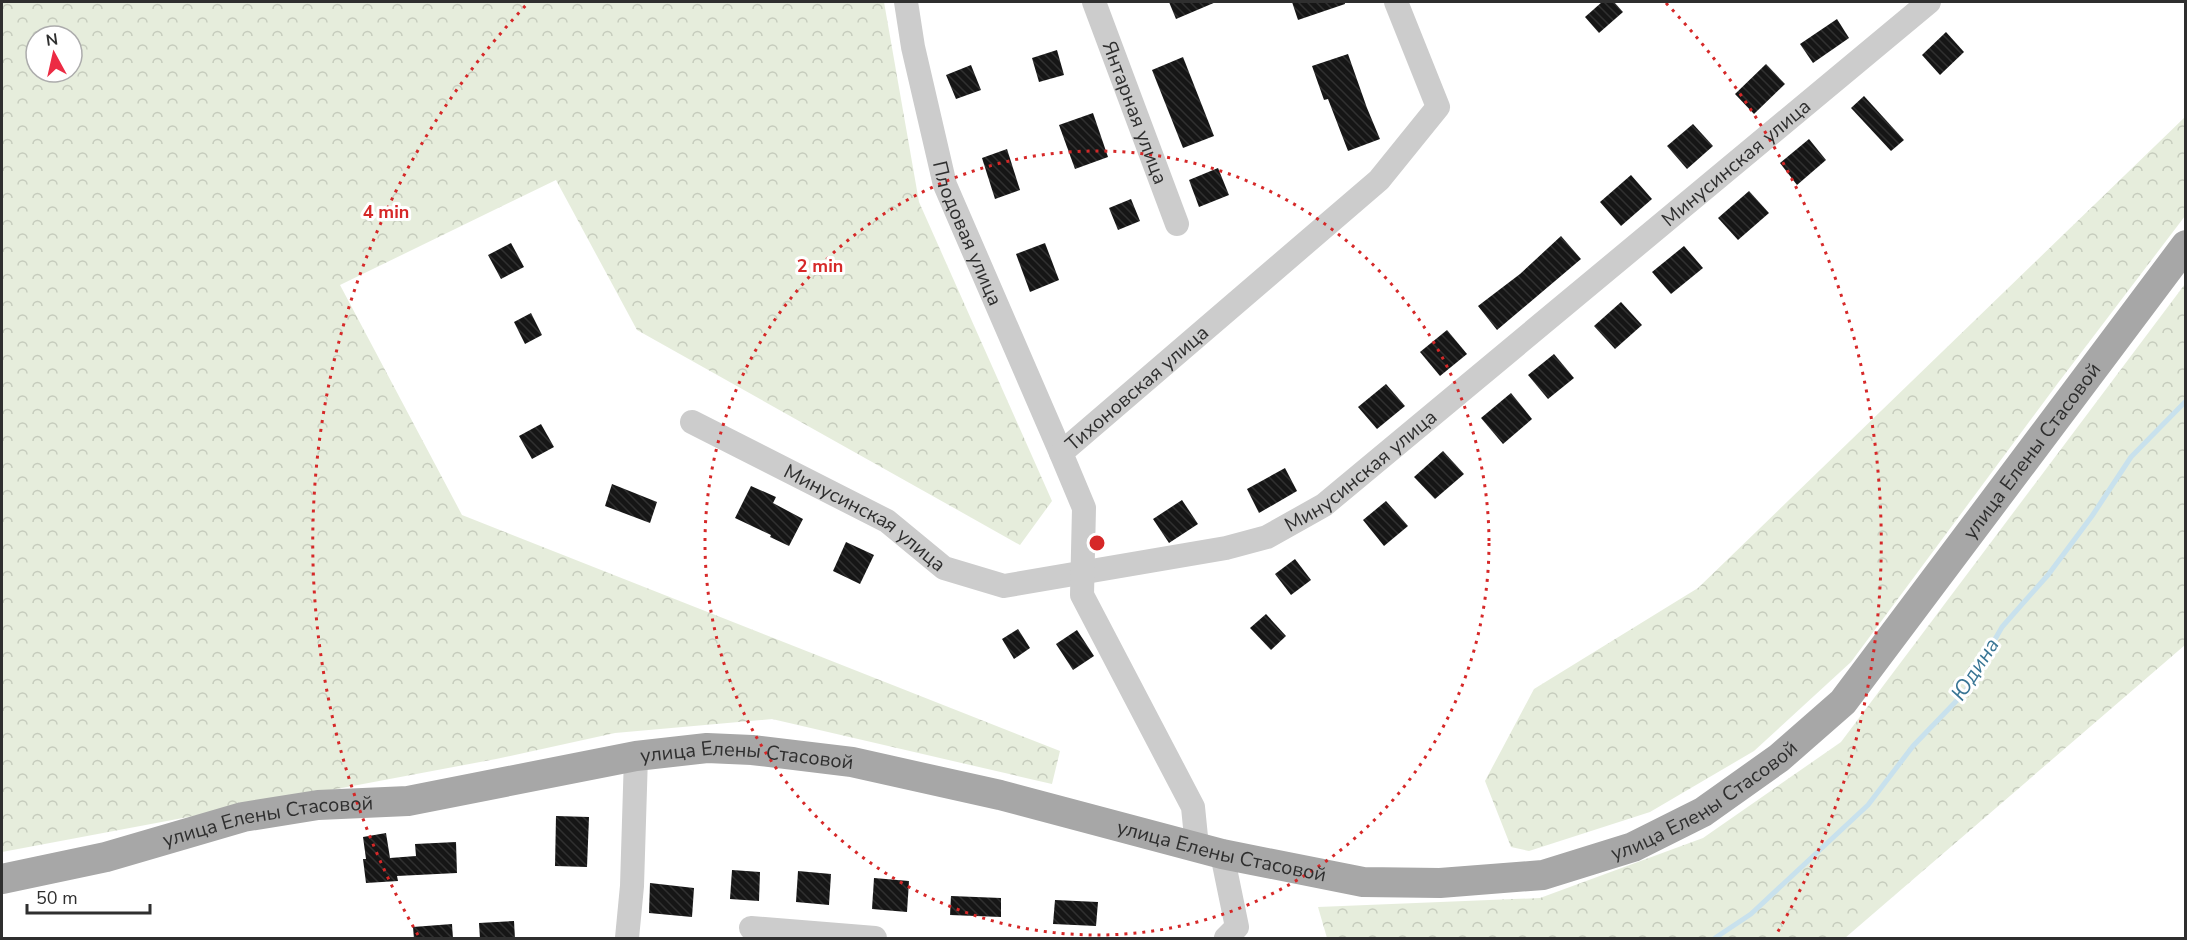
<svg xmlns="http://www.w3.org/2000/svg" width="2187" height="940" font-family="'Nunito Sans',sans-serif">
<defs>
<pattern id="forest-crowns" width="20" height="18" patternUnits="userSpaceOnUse" patternTransform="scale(1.5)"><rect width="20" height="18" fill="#e6eddc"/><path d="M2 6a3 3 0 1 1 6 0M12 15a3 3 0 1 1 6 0" fill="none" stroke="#c6ccbd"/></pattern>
<pattern id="building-back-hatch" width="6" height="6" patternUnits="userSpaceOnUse" patternTransform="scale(1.5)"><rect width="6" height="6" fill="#161616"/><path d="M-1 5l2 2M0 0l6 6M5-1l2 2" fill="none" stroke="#303030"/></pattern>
</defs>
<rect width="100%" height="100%" fill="#fff"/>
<!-- forest -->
<g fill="url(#forest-crowns)" fill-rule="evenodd">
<path d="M2,2H884L919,202L1052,501L1020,545L637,330L556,180L340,285L462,515L1060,751L1052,784L772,719L615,733L496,759L2,852ZM36,36H72V72H36Z"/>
<path d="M2185,117V216L2058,383L1851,662L1754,751L1650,812L1529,851L1511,847L1485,781L1534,689L1698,588Z"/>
<path d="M2185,284V645L1845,938H1327L1318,907L1540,898L1703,838L1841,742Z"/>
</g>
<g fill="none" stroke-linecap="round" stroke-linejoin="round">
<!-- stream -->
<path stroke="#c8e1ed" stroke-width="5" d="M1715,938L1751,914L1868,805L1913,746L1965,692L2002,627L2048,575L2092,516L2131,457L2186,401"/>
</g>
<!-- building -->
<g fill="url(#building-back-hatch)">
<path d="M1169,2H1216L1176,19Z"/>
<path d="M1292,2H1345V4L1298,20Z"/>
<path d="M1602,2H1614L1623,12L1599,33L1585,17Z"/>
<path d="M1837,19L1849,38L1813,63L1800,44Z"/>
<path d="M1946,32L1964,52L1940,75L1922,55Z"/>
<path d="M1057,50L1064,75L1039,82L1032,58Z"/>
<path d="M1348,54L1367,108L1380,139L1348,151L1328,99L1324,100L1312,66Z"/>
<path d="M1183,57L1214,136L1183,148L1152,70Z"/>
<path d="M1766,64L1785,84L1754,114L1735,94Z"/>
<path d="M971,65L981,90L956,99L946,75Z"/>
<path d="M1864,96L1904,140L1891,151L1851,108Z"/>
<path d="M1093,113L1108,157L1075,169L1059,125Z"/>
<path d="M1693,124L1713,146L1687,169L1667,146Z"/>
<path d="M1809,139L1826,160L1797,185L1780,163Z"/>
<path d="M1007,149L1020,190L995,199L982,158Z"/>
<path d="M1218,168L1229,195L1199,207L1189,180Z"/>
<path d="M1631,175L1652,199L1621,226L1600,202Z"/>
<path d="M1749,191L1769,213L1738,240L1718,218Z"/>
<path d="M1131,199L1140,221L1118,230L1109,208Z"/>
<path d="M1561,236L1581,259L1497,330L1478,306L1520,274Z"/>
<path d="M511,243L524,267L501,279L488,255Z"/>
<path d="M1045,243L1059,280L1030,292L1016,254Z"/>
<path d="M1684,246L1703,268L1671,294L1652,272Z"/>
<path d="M1621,302L1642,325L1615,349L1594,326Z"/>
<path d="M531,313L542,335L525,344L514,322Z"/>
<path d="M1447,330L1467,354L1440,376L1420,352Z"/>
<path d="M1554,354L1574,378L1548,399L1528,375Z"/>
<path d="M1386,384L1405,406L1377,429L1358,407Z"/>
<path d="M1511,393L1532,419L1503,444L1481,418Z"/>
<path d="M541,424L554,447L532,459L519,436Z"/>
<path d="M1443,451L1464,474L1435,499L1414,477Z"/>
<path d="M1285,468L1297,491L1259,513L1247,489Z"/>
<path d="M612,484L657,502L650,523L605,506Z"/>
<path d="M751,486L776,497L773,503L803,519L789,546L770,537L771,535L735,518Z"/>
<path d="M1182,500L1198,524L1169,543L1153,519Z"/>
<path d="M1386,501L1408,526L1384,546L1363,520Z"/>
<path d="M846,542L874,555L860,584L833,571Z"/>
<path d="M1295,559L1311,580L1291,595L1275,574Z"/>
<path d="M1266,614L1286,636L1271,650L1250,628Z"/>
<path d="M1018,629L1030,648L1014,659L1002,639Z"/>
<path d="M1077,630L1094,656L1073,670L1056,644Z"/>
<path d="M556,816L589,817L587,867L555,866Z"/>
<path d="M386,833L390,858L416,856L415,844L456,842L457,873L397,876L398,881L366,883L363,859H366L363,837Z"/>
<path d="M732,870L760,872L759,901L730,899Z"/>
<path d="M798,871L831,874L829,905L796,902Z"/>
<path d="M874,878L909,881L907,912L872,909Z"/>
<path d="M650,883L694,888L692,917L649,913Z"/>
<path d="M951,896L1001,898V917L950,915Z"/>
<path d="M1055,900L1098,902L1096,926L1053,924Z"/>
<path d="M514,921L515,939H480L479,923Z"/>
<path d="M452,924L453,939H414L413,927Z"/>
</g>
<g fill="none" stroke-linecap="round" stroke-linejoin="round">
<!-- minor -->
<g stroke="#ccc" stroke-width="24">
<path id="s1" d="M906,2L913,47L945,185L1061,453"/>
<path id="s2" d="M1094,2L1177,224"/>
<path id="s3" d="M692,422L887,521L944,568L1004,586L1226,548L1267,537L1324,505L1929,2"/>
<path id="s4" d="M1197,847L1193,807L1082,595L1084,508L1061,453L1379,180L1438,107L1396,2"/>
<path d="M1222,854L1237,927L1226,938"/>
<path d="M751,928L875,938"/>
<path d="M627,938L632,886L636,756"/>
</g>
<!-- major -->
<path stroke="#a7a7a7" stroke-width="30" id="s5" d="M2,879L106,857L243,817L318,805L408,801L636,756L707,748L752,750L852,762L1000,795L1222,854L1363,882L1440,883L1543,875L1633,847L1703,812L1779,758L1843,702L2186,245"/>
</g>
<!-- distance rings -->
<g fill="none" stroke="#d62828" stroke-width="3" stroke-dasharray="3 6">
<circle cx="1097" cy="543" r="392"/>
<path d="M418 935A784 784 0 0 1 528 3M1666 3A784 784 0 0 1 1776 935"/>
</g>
<g text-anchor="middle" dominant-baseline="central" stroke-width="6" stroke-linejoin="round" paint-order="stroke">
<!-- street labels -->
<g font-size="20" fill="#2f2f2f" stroke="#fff">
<text stroke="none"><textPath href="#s2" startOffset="118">Янтарная улица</textPath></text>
<text stroke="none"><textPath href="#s3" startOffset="1224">Минусинская улица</textPath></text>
<text stroke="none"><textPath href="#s1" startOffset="240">Плодовая улица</textPath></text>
<text stroke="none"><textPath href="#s4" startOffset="526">Тихоновская улица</textPath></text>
<text stroke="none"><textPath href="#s5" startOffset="2235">улица Елены Стасовой</textPath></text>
<text stroke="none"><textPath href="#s3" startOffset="738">Минусинская улица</textPath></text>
<text stroke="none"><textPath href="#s3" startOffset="198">Минусинская улица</textPath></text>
<text stroke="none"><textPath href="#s5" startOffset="759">улица Елены Стасовой</textPath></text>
<text stroke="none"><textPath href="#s5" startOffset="1749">улица Елены Стасовой</textPath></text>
<text stroke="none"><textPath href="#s5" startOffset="273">улица Елены Стасовой</textPath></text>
<text stroke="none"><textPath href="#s5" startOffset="1245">улица Елены Стасовой</textPath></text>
</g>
<!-- water labels -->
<g font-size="21" font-style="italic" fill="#397695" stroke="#fff">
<text transform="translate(1975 669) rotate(-57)">Юдина</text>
</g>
</g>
<circle cx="1097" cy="543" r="9" fill="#d62828" stroke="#fff" stroke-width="3"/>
<g font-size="18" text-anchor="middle" font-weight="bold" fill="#d62828" stroke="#fff" stroke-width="6" stroke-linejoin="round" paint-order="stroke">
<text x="386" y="218">4 min</text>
<text x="820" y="272">2 min</text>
</g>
<!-- border -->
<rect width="2187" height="940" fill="none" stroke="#2f2f2f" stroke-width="6"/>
<!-- north arrow -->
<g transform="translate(54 54) rotate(352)"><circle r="28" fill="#ffffff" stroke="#acacac" stroke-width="1.5"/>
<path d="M0-4.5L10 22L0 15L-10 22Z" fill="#ec2b44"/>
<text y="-9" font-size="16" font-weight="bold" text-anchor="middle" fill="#2f2f2f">N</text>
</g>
<!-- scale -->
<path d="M27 904v9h123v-9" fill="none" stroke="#2f2f2f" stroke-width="3"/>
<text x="36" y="904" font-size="18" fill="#2f2f2f" stroke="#ffffff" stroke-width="4.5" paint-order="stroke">50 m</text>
</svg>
